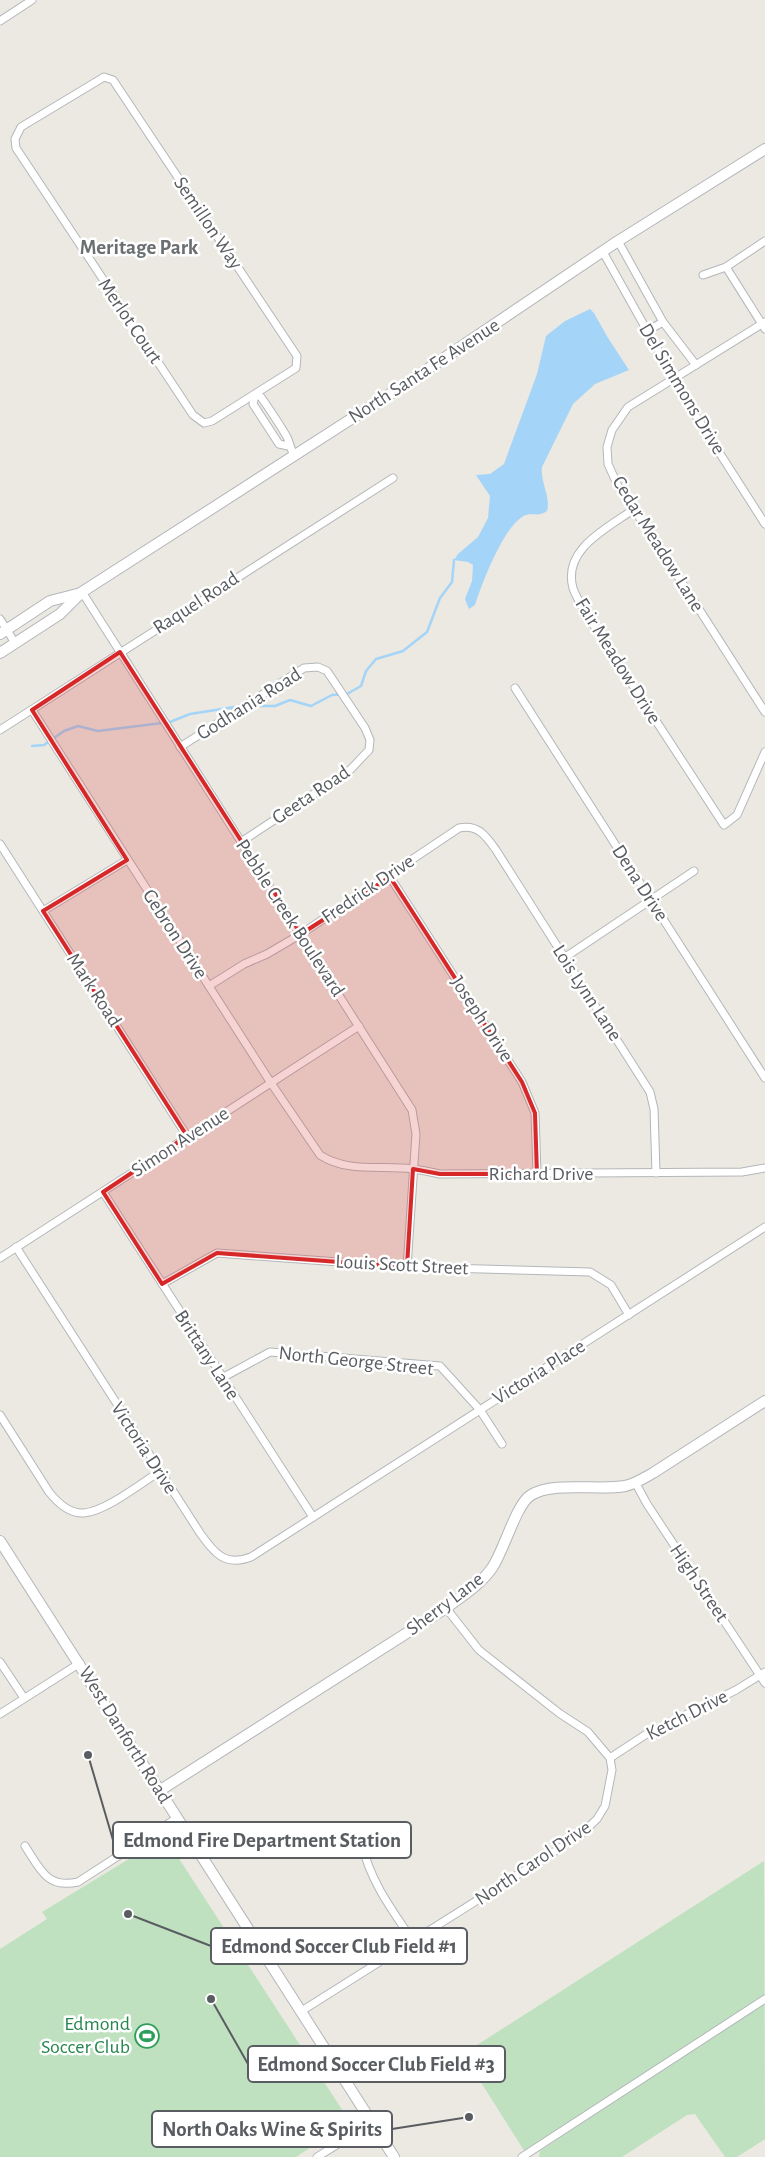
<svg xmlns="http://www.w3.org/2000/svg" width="765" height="2157" font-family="'Alegreya Sans',sans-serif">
<rect width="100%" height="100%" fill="#ebe9e1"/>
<!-- green -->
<g fill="#bfe1bf">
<path d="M165,1837L350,2122L296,2157H0V1949L47,1919L42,1912Z"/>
<path d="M764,1861L765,2139L737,2157H725L695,2114L687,2115L622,2157H539L540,2151L648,2079L525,2152L463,2054Z"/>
</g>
<!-- water -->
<path fill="#a4d4f8" d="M590,309L594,313L608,338L629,370L595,384L573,404L542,467C540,482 551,497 547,511C538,518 530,511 522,517C503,529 482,583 475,605L469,609L465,599L472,581L473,565L468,562L454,560L458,554L478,537L488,518L490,496L476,475L490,474L504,464L537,374L546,336L565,321Z"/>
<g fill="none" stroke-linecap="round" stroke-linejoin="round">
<!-- stream -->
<g stroke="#a4d4f8" stroke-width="2.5">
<path d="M249,706H275L290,700L311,706L332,695L347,694L361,686L366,671L376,659L403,651L427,632L440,598L452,582L454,560"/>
<path d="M32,746L44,745L64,731L78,726L98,731L170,722L190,714L241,706"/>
</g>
<!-- street casing -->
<g stroke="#b3b7bb" stroke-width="9">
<g id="street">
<path d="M0,21L32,0"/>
<path d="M104,77L113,80L297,356L296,368L212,421L204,423L193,415L16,148L15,139L21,127Z"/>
<path d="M618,241L663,322L696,365"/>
<path d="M603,252L687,402L765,524"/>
<path d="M726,267L765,329"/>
<path d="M703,275L726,267L765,241"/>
<path d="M765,322L628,407L612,430L607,447L608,464L618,486L654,539L765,712"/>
<path d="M647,331L663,322"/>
<path d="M288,446L279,444L253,404L255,395L261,397C270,410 279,423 287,437C290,443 290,448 294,455"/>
<path d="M634,509C608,528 562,549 573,588C575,595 580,602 583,609L724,825L737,815L765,752"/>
<path d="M82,592L412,1110L416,1134L407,1267"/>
<path d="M0,619L15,643"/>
<path d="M515,688L765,1078"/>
<path d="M32,710L271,1083L320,1155C347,1173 382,1165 413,1169C422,1170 431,1172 440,1174L742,1172L765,1168"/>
<path d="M0,730L393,478"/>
<path d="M180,747L304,668L318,667L327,671L365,728L370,740L369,750L350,770L241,842"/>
<path d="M0,844L187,1136"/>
<path d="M390,877L522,1082L535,1113L537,1174"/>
<path d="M43,911L127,860"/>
<path d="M564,958L694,871"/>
<path d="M209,986L244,964L267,954L301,934L459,828C478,824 486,836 496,850L650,1092L654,1109L656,1173"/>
<path d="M103,1192L313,1517"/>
<path d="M16,1247L200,1533C214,1553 225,1567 251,1557L765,1227"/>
<path d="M0,1258L359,1026"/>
<path d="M162,1284L217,1253L407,1267L590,1272L611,1285L629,1315"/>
<path d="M222,1378L270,1352L440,1366L480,1410L502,1444"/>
<path d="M0,1415L49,1492C57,1502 69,1514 84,1513C106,1511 140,1484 159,1472"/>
<path d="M635,1482L647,1504L765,1683"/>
<path d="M0,1662L24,1698"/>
<path d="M0,1714L80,1663"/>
<path d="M610,1758L645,1735L736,1690L765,1672"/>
<path d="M362,1844C370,1881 392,1910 413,1941"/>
<path d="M25,1846C40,1869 47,1889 78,1882L177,1818"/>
<path d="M300,2012L579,1836L597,1819L605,1806L612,1770L610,1758L588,1732L559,1713L479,1650L446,1608"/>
<path d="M317,2157L372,2123"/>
<path d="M522,2157L765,1999"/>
</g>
</g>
<!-- secondary casing -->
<g stroke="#b3b6ba" stroke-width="12">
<g id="secondary">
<path d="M0,634L50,601L81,593"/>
<path d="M0,653L60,614L82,592L404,385L618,241L765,149"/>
<path d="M0,1541L394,2157"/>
<path d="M159,1791L446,1608C462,1596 480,1585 492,1568C504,1551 516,1504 531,1495C554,1481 598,1491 625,1486C635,1484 644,1478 653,1473L765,1401"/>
</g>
</g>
<!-- street -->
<use href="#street" stroke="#fff" stroke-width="7"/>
<!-- secondary -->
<use href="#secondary" stroke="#fff" stroke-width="10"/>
</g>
<!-- marked area -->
<path fill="#d62828" fill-opacity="0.2" stroke="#d62828" stroke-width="4" stroke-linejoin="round" d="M120,652L301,934L390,877L522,1082L535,1113L537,1174H440L413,1169L407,1267L217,1253L162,1284L103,1192L187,1136L43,911L127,860L32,710Z"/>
<!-- icons -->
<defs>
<g id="stadium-ring" transform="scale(1.25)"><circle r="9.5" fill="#fff" stroke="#2e9e5b" stroke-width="1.5"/><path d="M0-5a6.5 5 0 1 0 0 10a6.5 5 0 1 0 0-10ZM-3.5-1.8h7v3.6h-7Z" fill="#2e9e5b"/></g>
</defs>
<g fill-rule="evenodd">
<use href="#stadium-ring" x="147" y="2036"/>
</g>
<g text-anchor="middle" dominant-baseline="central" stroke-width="5" stroke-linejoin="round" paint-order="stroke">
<!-- street labels -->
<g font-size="20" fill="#595d61" stroke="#fff">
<text transform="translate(208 223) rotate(56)">Semillon Way</text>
<text transform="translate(130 321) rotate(56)">Merlot Court</text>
<text transform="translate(424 371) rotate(-33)">North Santa Fe Avenue</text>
<text transform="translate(682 389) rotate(59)">Del Simmons Drive</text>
<text transform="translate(658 544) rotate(58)">Cedar Meadow Lane</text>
<text transform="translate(196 603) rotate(-33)">Raquel Road</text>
<text transform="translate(618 661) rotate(58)">Fair Meadow Drive</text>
<text transform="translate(249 704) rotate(-32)">Godhania Road</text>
<text transform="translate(311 795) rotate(-34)">Geeta Road</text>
<text transform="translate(640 883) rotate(57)">Dena Drive</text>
<text transform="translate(368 889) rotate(-34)">Fredrick Drive</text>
<text transform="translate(290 918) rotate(57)">Pebble Creek Boulevard</text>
<text transform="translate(175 934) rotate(57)">Gebron Drive</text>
<text transform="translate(94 990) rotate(57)">Mark Road</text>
<text transform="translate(587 993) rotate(57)">Lois Lynn Lane</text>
<text transform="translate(482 1019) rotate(57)">Joseph Drive</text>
<text transform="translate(180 1142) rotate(-33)">Simon Avenue</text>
<text x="541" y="1174">Richard Drive</text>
<text transform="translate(402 1265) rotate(3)">Louis Scott Street</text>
<text transform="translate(207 1355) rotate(57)">Brittany Lane</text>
<text transform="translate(356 1361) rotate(6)">North George Street</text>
<text transform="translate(539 1372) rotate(-32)">Victoria Place</text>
<text transform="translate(144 1448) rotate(57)">Victoria Drive</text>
<text transform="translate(699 1583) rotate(56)">High Street</text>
<text transform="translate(445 1604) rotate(-37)">Sherry Lane</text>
<text transform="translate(687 1715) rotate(-27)">Ketch Drive</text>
<text transform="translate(125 1735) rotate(58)">West Danforth Road</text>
<text transform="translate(533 1863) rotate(-34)">North Carol Drive</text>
</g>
<!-- leisure labels -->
<g font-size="20" fill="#27864d" stroke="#fff" text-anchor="end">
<text x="130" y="2024">Edmond<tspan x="130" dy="23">Soccer Club</tspan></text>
</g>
<!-- neighbourhood labels -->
<g font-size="21" font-weight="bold" fill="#6a6f72" stroke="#fff">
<text x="139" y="247">Meritage Park</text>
</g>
</g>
<!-- callouts -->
<path fill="none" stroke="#595d61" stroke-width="2" d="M88 1755L113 1840M128 1914L211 1946M211 1999L248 2064M469 2117L392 2129"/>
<g fill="#595d61" stroke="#fff" stroke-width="2">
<circle cx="88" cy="1755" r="5"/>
<circle cx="128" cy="1914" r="5"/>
<circle cx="211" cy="1999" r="5"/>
<circle cx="469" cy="2117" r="5"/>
</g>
<g fill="#fff" stroke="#595d61" stroke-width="2">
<rect x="113" y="1822" width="298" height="36" rx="5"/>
<rect x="211" y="1928" width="256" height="36" rx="5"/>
<rect x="248" y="2046" width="257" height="36" rx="5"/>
<rect x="152" y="2111" width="240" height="36" rx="5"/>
</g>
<g font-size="21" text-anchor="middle" font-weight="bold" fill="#595d61">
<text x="262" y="1847">Edmond Fire Department Station</text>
<text x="339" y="1953">Edmond Soccer Club Field #1</text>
<text x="376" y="2071">Edmond Soccer Club Field #3</text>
<text x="272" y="2136">North Oaks Wine &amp; Spirits</text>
</g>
</svg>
